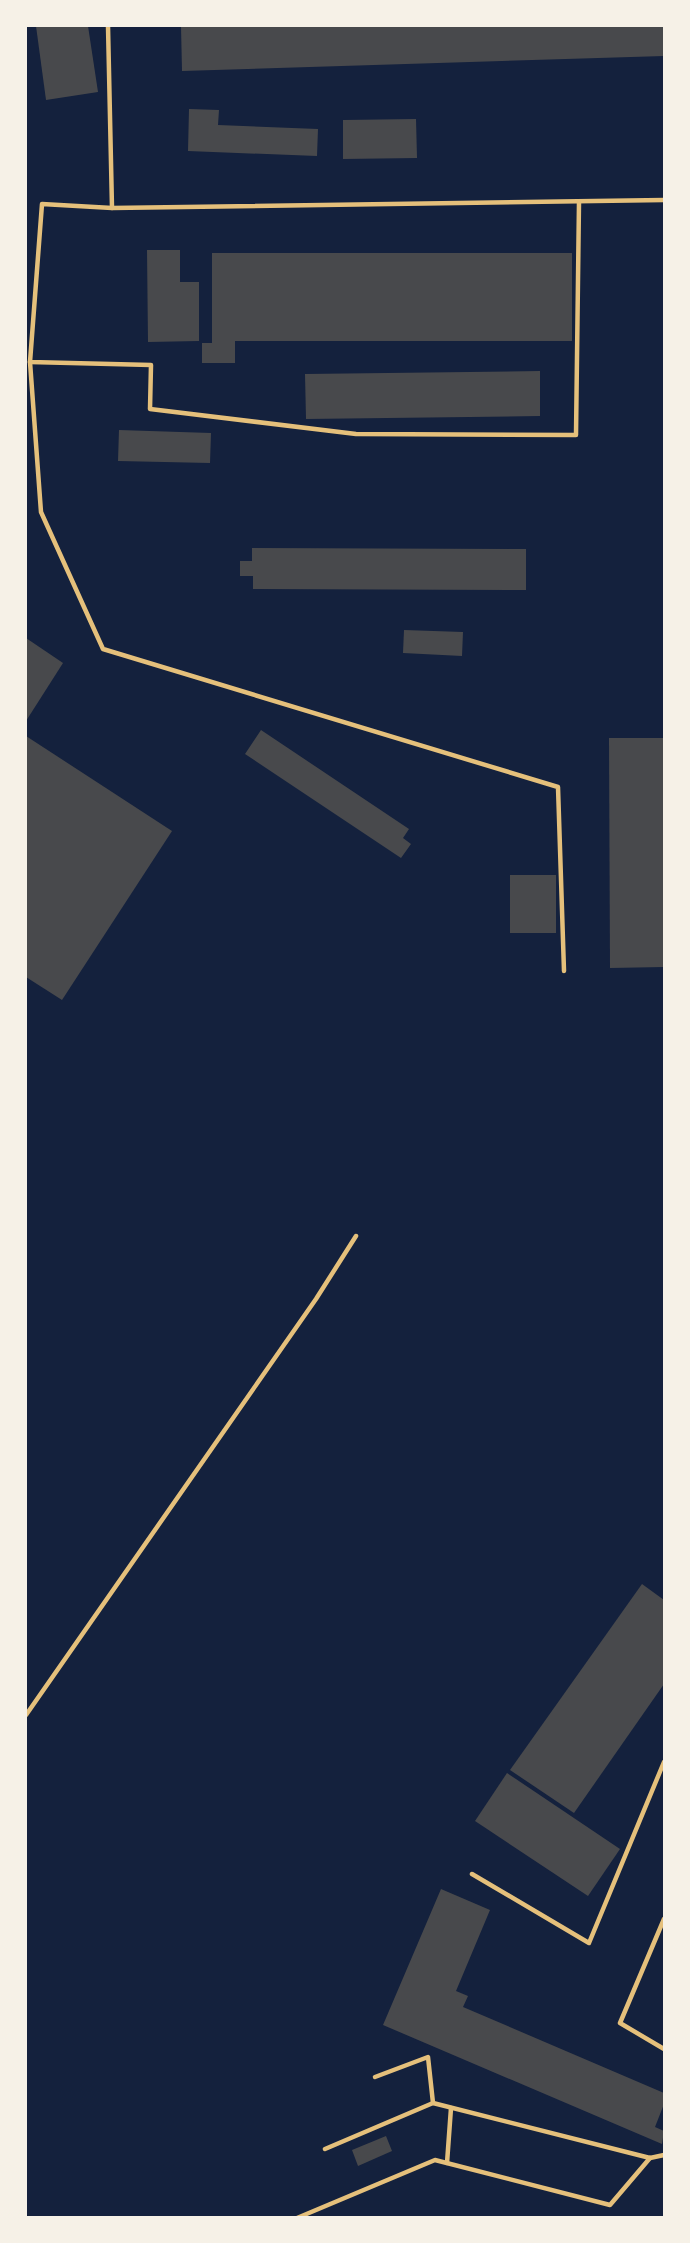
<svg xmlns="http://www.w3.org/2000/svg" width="690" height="2243" font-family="'Sofia Sans Condensed',sans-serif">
<rect width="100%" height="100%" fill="#14213d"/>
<!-- building -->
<g fill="#48494c">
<path d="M36,26H88L98,92L46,100Z"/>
<path d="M181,26H664V56L182,71Z"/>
<path d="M189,109L219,110L218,125L318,129L317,156L188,151Z"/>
<path d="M416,119L417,158L343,159V120Z"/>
<path d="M147,250H180V282H199V341L148,342Z"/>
<path d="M212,253H572V341H235V363H202V343H212Z"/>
<path d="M540,371V416L306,419L305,374Z"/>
<path d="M119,430L211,433L210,463L118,461Z"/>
<path d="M252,548L526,549V590L253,589V576H240V561H252Z"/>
<path d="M404,630L463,632L462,656L403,653Z"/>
<path d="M26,638L63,663L26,721Z"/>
<path d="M261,730L409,829L403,838L411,844L401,858L245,754Z"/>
<path d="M26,736L172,831L62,1000L26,977Z"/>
<path d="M609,738H664V967L610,968Z"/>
<rect x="510" y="875" width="46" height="58"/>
<path d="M642,1584L664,1600V1684L574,1813L510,1770Z"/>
<path d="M507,1773L620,1849L588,1896L475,1821Z"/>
<path d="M441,1889L490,1910L456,1991L468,1996L463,2007L664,2093V2104L655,2127L664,2131L662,2144L383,2025Z"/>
<path d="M386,2136L392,2151L358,2166L352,2150Z"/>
</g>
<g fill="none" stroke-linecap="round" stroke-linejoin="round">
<!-- service -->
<g stroke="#e5c07b" stroke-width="4.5">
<path d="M108,26L112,208L664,200"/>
<path d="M112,208L42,204L30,362L151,365L150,409L356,434L576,435L579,202"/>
<path d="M30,362L41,512L103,649L558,787L564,971"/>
<path d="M26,1715L316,1299L356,1236"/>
<path d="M472,1874L589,1943L664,1762"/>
<path d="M664,1919L620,2023L664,2049"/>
<path d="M375,2077L428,2057L433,2103"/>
<path d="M325,2149L433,2103L650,2158L664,2155"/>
<path d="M447,2163L451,2108"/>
<path d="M297,2218L435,2160L610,2205L650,2158"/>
</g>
</g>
<!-- border -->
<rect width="690" height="2243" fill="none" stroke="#f6f1e7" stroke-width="54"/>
</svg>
